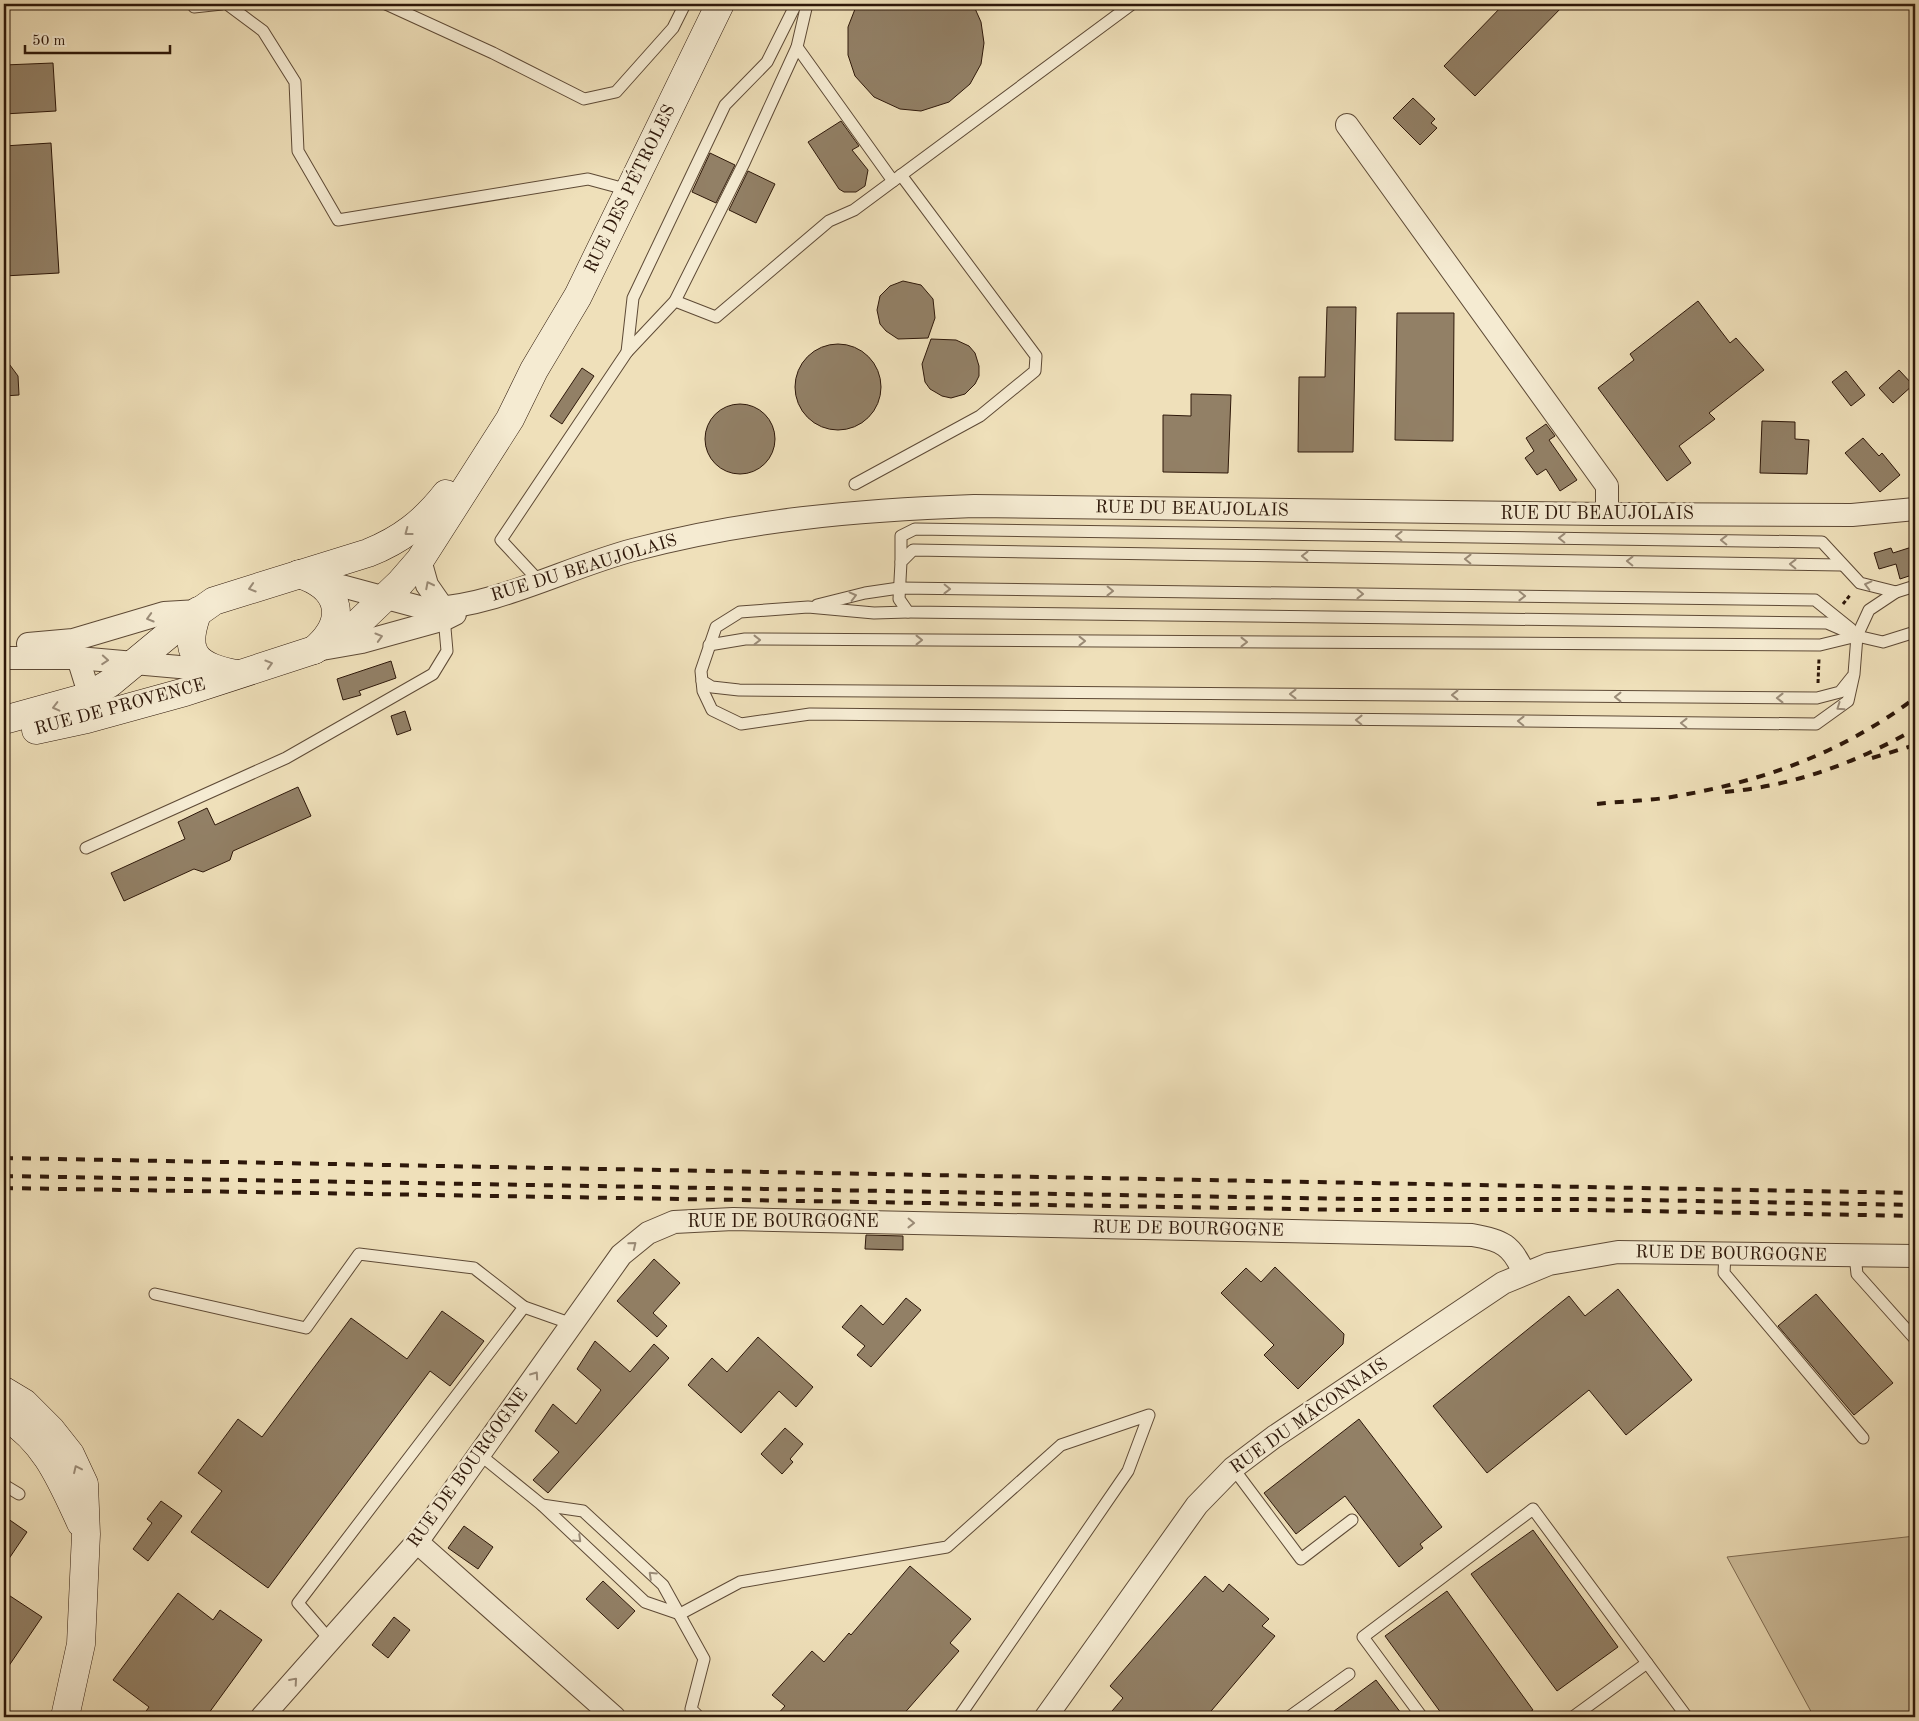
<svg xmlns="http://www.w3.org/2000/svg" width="1919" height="1721" font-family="'Old Standard TT',serif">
<rect width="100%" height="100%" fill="#efe0ba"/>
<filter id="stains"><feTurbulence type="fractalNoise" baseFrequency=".004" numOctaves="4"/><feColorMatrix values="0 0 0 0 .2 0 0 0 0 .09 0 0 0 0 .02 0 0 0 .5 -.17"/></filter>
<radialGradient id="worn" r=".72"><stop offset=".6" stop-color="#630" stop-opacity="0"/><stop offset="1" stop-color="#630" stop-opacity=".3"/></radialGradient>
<!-- green -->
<path fill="#cebe9c" stroke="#7e6b53" d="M1915,1536V1717H1814L1727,1557Z"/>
<!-- building -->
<g fill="#928066" stroke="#2e180a">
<path d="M857,4H973L981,22L984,43L981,64L970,84L949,102L921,111L900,109L874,97L855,76L848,55V27Z"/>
<path d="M1504,4H1565L1475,96L1444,66Z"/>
<path d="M53,63L56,111L4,114V65Z"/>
<path d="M1413,98L1435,119L1431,123L1437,128L1420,145L1393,118Z"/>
<path d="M841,121L859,146L852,150L868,170L865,186L856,192H844L839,189L808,142Z"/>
<path d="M51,143L59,273L4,276V146Z"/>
<path d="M710,153L735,165L716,203L692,192Z"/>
<path d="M748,171L775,184L756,223L729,210Z"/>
<path d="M903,281L921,285L933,299L935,318L928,338L898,339L886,331L880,324L877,310L880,296L890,286Z"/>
<path d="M1698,301L1730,343L1736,338L1764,370L1709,413L1715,419L1679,446L1691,463L1667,481L1598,388L1634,360L1630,354Z"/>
<path d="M1327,307H1356L1353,452H1298L1299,377H1325Z"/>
<path d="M1397,313H1454L1453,441L1395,440Z"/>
<path d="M931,339L956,340L969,346L975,353L979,366V376L975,384L965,394L951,398L942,396L930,389L925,382L922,364Z"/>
<circle cx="838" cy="387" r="43"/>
<path d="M4,357L18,376L19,395L4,396Z"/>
<path d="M582,368L594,376L562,424L550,416Z"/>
<path d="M1899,370L1913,385L1893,403L1879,388Z"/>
<path d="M1846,371L1865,395L1851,406L1832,382Z"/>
<path d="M1191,394L1231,395L1228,473L1163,472V415L1191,416Z"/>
<circle cx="740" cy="439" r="35"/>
<path d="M1762,421L1795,422V439L1809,440L1807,474L1760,473Z"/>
<path d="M1546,424L1555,436L1549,440L1577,480L1560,491L1546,469L1537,475L1525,458L1534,451L1526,438Z"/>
<path d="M1863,438L1879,456L1882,453L1900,475L1880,492L1845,453Z"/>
<path d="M1915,546V574L1900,579L1896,564L1879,569L1874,553L1891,548L1893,553Z"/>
<path d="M391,661L396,678L359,691L361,695L343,700L337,679Z"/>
<path d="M405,711L411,730L397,735L391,716Z"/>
<path d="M298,787L311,816L233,851L230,860L203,872L194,869L124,901L111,873L185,839L178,822L207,808L215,825Z"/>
<path d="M866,1235L903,1236V1250L865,1249Z"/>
<path d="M654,1259L680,1283L653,1313L667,1326L657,1337L617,1301Z"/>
<path d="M1275,1267L1344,1334L1343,1344L1298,1389L1264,1355L1274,1345L1221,1293L1246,1268L1261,1282Z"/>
<path d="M1618,1289L1692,1380L1626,1435L1589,1390L1487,1473L1433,1406L1569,1296L1585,1316Z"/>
<path d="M1816,1294L1893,1383L1854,1415L1778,1326Z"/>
<path d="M906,1298L921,1310L871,1367L857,1355L865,1346L842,1327L861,1305L883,1325Z"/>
<path d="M442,1311L484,1341L450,1386L430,1371L268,1588L191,1532L222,1491L198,1473L238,1419L262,1437L351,1318L407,1359Z"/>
<path d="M758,1337L813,1387L796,1407L779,1391L741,1433L688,1385L712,1358L727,1372Z"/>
<path d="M595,1341L630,1372L654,1344L669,1358L548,1493L533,1480L559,1452L535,1431L553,1404L576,1424L601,1390L577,1369Z"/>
<path d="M1359,1419L1442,1527L1420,1544L1423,1548L1399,1567L1345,1496L1296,1534L1264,1493Z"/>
<path d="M785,1428L803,1444L790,1459L793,1462L782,1474L761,1454Z"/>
<path d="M161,1501L182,1516L148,1561L133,1549L152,1523L147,1519Z"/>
<path d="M4,1516L27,1532L4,1566Z"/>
<path d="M464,1526L493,1547L478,1569L448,1548Z"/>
<path d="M1533,1530L1618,1647L1557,1691L1471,1574Z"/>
<path d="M910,1566L971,1619L950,1643L959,1651L901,1717H775L785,1706L772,1695L812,1651L824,1662L849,1633L851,1635Z"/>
<path d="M1205,1576L1223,1592L1229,1584L1269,1619L1262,1626L1275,1636L1206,1717H1107L1123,1698L1110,1686Z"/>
<path d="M603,1581L635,1611L618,1629L586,1599Z"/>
<path d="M1447,1591L1533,1710L1522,1717H1444L1385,1636Z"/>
<path d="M4,1592L42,1617L4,1673Z"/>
<path d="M178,1593L213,1620L220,1610L262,1640L206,1717H142L149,1707L113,1680Z"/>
<path d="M394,1617L410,1630L388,1658L372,1645Z"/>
<path d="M1376,1680L1404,1717H1326Z"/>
</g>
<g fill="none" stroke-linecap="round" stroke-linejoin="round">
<!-- service casing -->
<g stroke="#5e4a36" stroke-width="13">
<g id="service">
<path d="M227,4L263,31L295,82L298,151L338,220L588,179L629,190"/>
<path d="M386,4L493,53L584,99L616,92L673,28L685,4"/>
<path d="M194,7L222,4"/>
<path d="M797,47L893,181"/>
<path d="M675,301L716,317L829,221L854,210L1132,4"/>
<path d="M627,352L675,301L744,163L797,47L807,4"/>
<path d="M855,484L980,416L1035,371L1036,356L901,175"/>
<path d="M901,562V536L915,529L1822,542L1860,583L1896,592L1915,586"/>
<path d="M1841,565L913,550L901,562L899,599L908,612L1827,623L1857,636L1883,642L1915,632"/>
<path d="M539,581L501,540L627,352L633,298L725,105L767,62L796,4"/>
<path d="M817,605L865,593L899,588L1815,600L1851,629"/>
<path d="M908,612L874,613L808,607L740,612L716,627L701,671L703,691L712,710L741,724L810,714L1816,724L1848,701L1854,674L1857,636L1869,610L1896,592"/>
<path d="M709,645L745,639L1820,645L1857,636"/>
<path d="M702,681L712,687L739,690L1817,698L1840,692L1852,677"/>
<path d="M86,848L286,758L433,674L447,651L444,617"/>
<path d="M1725,1254L1724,1273L1863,1438"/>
<path d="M1855,1255L1857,1274L1915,1339"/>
<path d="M155,1294L306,1328L359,1254L474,1268L524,1307L572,1324"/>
<path d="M479,1454L542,1505L645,1602L680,1614L740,1582L947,1547L1061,1445L1149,1415L1128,1471L959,1717"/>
<path d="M1233,1468L1301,1559L1352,1520"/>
<path d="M4,1485L19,1494"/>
<path d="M542,1505L583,1511L663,1585L704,1659L691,1709L699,1717"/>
<path d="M330,1640L298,1603L524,1307"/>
<path d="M1289,1717L1349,1674"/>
<path d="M1422,1717L1363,1637L1533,1509L1687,1717"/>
<path d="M1573,1717L1647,1663"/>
</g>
</g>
<!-- minor casing -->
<g stroke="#5e4a36" stroke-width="24">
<g id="minor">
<path d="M1347,125L1607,486V514"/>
<path d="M420,560L427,585L443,608"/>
<path d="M312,578L427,609C498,606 565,568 633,550C745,520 858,510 974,506L1607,514L1852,515L1915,509"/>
<path d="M28,644L73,640L164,613L198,611"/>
<path d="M322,649L362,642L445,619L455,614"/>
<path d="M4,658H78L213,670"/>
<path d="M78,658L87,687V697"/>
<path d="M417,1542L614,1717"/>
<path d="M262,1717L417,1542L621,1255L648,1233L674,1222L733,1219L1472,1235C1502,1240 1512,1245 1524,1273"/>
<path d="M1046,1717L1197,1505L1233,1468L1274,1437L1503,1283L1549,1264L1618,1252L1915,1256"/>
</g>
</g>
<!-- secondary casing -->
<g stroke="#2e180a" stroke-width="29">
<g id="secondary">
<path d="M198,611C182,653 195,666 236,674"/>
<path d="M314,650L357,624L400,583L420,560L510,419L534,370L578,296L720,4"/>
<path d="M4,720L87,697L110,683L180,625L214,601L368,553C401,540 424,522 446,494"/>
<path d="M36,730L87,719L185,692L314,650C348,621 342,588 299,574"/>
<path d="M4,1391L24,1403L51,1430L70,1454L84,1484L86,1534L81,1644L65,1717"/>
<path d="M4,1416C45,1439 62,1482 81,1523"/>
</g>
</g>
<!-- path -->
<g stroke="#2e180a" stroke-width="3" stroke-dasharray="4 2.5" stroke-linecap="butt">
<path d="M1843,604L1851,594"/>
<path d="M1818,683L1819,659"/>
</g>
<!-- service -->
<use href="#service" stroke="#f5ebd2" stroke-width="11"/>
<!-- minor -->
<use href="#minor" stroke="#f5ebd2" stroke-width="22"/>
<!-- secondary -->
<use href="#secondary" stroke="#f5ebd2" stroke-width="28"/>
<!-- rail -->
<g stroke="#2e180a" stroke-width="4" stroke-dasharray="9 9" stroke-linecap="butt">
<path d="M1872,758L1915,745"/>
<path d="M1725,792C1793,786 1856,763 1915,729"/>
<path d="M1597,804C1623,801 1651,801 1677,796C1764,781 1844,752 1915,698"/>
<path d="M4,1158L1915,1193"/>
<path d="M4,1176L1356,1199H1587L1915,1205"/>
<path d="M4,1188L1356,1210H1587L1915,1216"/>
</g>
</g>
<!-- one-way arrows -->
<defs><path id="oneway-chevron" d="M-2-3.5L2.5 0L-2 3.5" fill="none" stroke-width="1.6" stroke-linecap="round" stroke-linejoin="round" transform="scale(1.25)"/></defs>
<g stroke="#9b8c78">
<use href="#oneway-chevron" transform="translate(408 532) rotate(143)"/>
<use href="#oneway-chevron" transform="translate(1399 536) rotate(-179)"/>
<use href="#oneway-chevron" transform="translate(1562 538) rotate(-179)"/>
<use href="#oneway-chevron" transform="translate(1724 540) rotate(-179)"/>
<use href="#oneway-chevron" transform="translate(1305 556) rotate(-179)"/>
<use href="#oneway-chevron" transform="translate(1468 559) rotate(-179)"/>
<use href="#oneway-chevron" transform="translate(1630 561) rotate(-179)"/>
<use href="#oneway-chevron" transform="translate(1793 564) rotate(-179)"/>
<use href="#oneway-chevron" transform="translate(429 585) rotate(-117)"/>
<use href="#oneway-chevron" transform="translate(1868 585) rotate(-166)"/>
<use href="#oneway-chevron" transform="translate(252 588) rotate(163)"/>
<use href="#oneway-chevron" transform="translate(947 589) rotate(1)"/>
<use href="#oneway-chevron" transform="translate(1110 591) rotate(1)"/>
<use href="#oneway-chevron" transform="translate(1360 594) rotate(1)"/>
<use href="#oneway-chevron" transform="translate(853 596) rotate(-14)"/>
<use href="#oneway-chevron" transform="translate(1522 596) rotate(1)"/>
<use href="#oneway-chevron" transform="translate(150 618) rotate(164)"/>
<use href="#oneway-chevron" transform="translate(379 637) rotate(-16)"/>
<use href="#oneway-chevron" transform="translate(757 640)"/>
<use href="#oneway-chevron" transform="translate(919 640)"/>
<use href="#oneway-chevron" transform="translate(1082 641)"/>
<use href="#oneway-chevron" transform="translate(1244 642)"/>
<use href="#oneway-chevron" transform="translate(105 660) rotate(4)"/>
<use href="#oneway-chevron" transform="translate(269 664) rotate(-17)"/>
<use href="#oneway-chevron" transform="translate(1293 694) rotate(-180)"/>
<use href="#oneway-chevron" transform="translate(1455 695) rotate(-180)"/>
<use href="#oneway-chevron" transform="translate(1618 697) rotate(-180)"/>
<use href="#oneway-chevron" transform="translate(1780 698) rotate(-180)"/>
<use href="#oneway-chevron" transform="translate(56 707) rotate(166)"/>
<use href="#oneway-chevron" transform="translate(1840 707) rotate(145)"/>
<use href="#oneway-chevron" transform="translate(1359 720) rotate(-179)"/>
<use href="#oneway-chevron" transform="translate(1521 721) rotate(-179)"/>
<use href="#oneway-chevron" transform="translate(1684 723) rotate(-179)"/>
<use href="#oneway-chevron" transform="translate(911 1223) rotate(1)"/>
<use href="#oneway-chevron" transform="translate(633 1245) rotate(-39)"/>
<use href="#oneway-chevron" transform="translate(535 1375) rotate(-55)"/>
<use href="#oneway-chevron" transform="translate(77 1469) rotate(-115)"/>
<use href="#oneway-chevron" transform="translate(578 1539) rotate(44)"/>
<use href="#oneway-chevron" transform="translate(652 1575) rotate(-137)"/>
<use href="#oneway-chevron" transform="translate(294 1681) rotate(-49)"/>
</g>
<g text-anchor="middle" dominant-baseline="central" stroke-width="5" stroke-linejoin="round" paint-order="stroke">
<!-- street labels -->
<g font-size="18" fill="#2e180a" stroke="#f5ebd2">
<text transform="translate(630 189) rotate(-64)">RUE DES PÉTROLES</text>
<text transform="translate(1192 509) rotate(1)">RUE DU BEAUJOLAIS</text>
<text x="1597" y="514">RUE DU BEAUJOLAIS</text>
<text transform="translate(584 568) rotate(-17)">RUE DU BEAUJOLAIS</text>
<text transform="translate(120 707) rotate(-15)">RUE DE PROVENCE</text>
<text x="783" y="1222">RUE DE BOURGOGNE</text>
<text transform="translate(1188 1229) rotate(1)">RUE DE BOURGOGNE</text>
<text transform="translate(1731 1254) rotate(1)">RUE DE BOURGOGNE</text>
<text transform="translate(1309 1416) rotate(-35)">RUE DU MÂCONNAIS</text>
<text transform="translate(468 1468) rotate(-54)">RUE DE BOURGOGNE</text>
</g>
</g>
<!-- margin -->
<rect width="1919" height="1721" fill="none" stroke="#efe0ba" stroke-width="20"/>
<rect x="5" y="5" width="1909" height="1711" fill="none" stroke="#2e180a" stroke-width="2.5"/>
<rect x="10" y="10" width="1899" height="1701" fill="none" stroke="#2e180a"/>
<!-- scale -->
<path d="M25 45v8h145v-8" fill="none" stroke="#2e180a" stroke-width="2.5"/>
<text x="32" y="45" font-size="15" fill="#2e180a" stroke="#f5ebd2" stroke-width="4" paint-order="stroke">50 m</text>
<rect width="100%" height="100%" filter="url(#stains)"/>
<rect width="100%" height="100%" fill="url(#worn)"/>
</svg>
